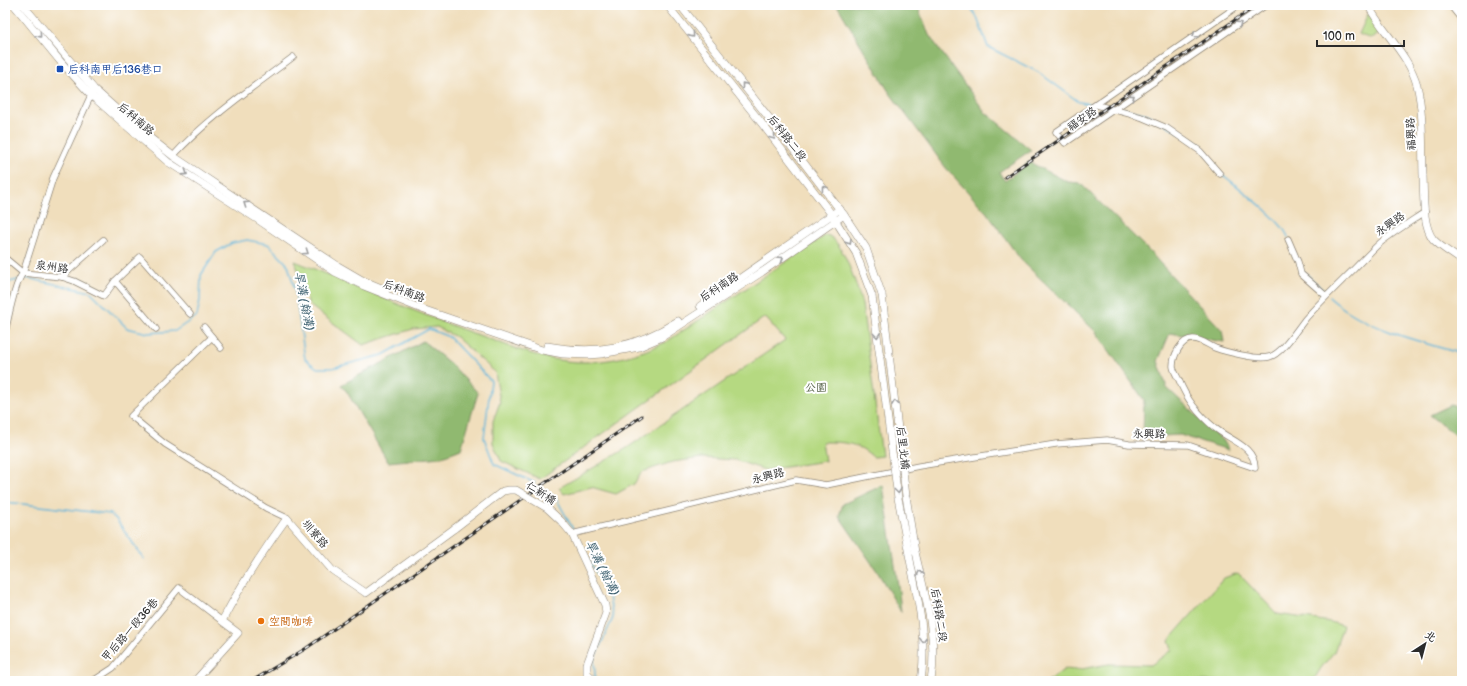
<svg xmlns="http://www.w3.org/2000/svg" width="1467" height="686" font-family="'Balsamiq Sans','LXGW WenKai TC',sans-serif">
<rect width="100%" height="100%" fill="#fff"/>
<filter id="ink" filterUnits="userSpaceOnUse"><feTurbulence type="fractalNoise" baseFrequency=".025" numOctaves="2"/><feDisplacementMap in="SourceGraphic" scale="8" xChannelSelector="R" yChannelSelector="G"/><feConvolveMatrix kernelMatrix="1 2 1 2 8 2 1 2 1" color-interpolation-filters="sRGB"/></filter>
<filter id="wash" filterUnits="userSpaceOnUse"><feTurbulence type="fractalNoise" baseFrequency=".012" numOctaves="4" result="noise"/><feDisplacementMap in="SourceGraphic" scale="16" xChannelSelector="R" yChannelSelector="G"/><feGaussianBlur stdDeviation="0.9" result="paint"/><feColorMatrix in="noise" values="0 0 0 0 0 0 0 0 0 0 0 0 0 0 0 0 0 1.4 0 .05"/><feComposite in="paint" operator="in"/></filter>
<g filter="url(#wash)">
<rect width="100%" height="100%" fill="#f0debc"/>
<!-- green -->
<g fill="#b5d981" stroke="#708256">
<path d="M1368,14L1380,31C1373,40 1369,39 1359,34Z"/>
<path d="M826,235C842,237 858,289 862,304L882,456L873,457C857,442 843,442 822,442L825,461L765,470L735,460L703,458L672,462L642,472L634,484L616,494L591,487L564,494L559,488L627,448L785,340L765,317L540,479L501,461L493,443V421L500,402L495,372L456,337L437,327L413,329L363,345L309,305L295,261C359,287 422,316 487,338C517,349 546,361 578,362C609,363 638,355 666,342Z"/>
<path d="M1238,573L1277,614L1331,622L1343,626L1334,652L1321,668L1313,681H1048L1065,669L1076,670L1109,664L1151,665L1172,650L1169,640L1224,578Z"/>
</g>
<!-- forest -->
<g fill="#90b96f" stroke="#5e724d">
<path d="M837,5H917L929,35L985,112L1031,150L999,172L1005,181L1029,162L1068,182L1080,183L1147,249L1222,330L1224,342L1170,333L1158,361L1167,388L1223,440L1229,450L1180,435L1143,437L1144,400L1096,332L1021,260L987,213L946,168L889,92Z"/>
<path d="M423,341L452,365L478,393L461,449L440,457L388,462L347,392L341,385Z"/>
<path d="M1451,405L1462,409V440L1430,415Z"/>
<path d="M883,485L899,592L901,612L877,571L839,516L843,504Z"/>
</g>
<g fill="none" stroke-linecap="round" stroke-linejoin="round">
<!-- stream -->
<g stroke="#5bb3d8" stroke-width="1.5">
<path d="M969,5L976,15L988,47L1038,72L1079,102L1092,104"/>
<path d="M1120,108L1147,114L1199,143L1216,166"/>
<path d="M1222,174C1239,188 1281,219 1288,237"/>
<path d="M1302,270L1324,291"/>
<path d="M21,279L27,278L91,292L127,328L148,333L175,331L197,316L200,300L201,275L216,252L232,243L247,240L268,244L288,265L295,290L305,359L317,368H332L383,355L429,329L449,337L491,381L484,438L494,464L535,483"/>
<path d="M5,283L18,280"/>
<path d="M1329,297C1334,302 1340,306 1346,310C1382,333 1422,342 1462,354"/>
<path d="M547,492L556,498L573,529"/>
<path d="M5,502L110,514L116,519L144,559"/>
<path d="M579,541L609,597L613,618L594,659L595,677"/>
</g>
</g>
</g>
<g filter="url(#ink)">
<g fill="none" stroke-linecap="round" stroke-linejoin="round">
<!-- minor casing -->
<g stroke="#8e8474" stroke-width="7">
<g id="minor">
<path d="M1239,5L1056,132L1065,143L1266,5"/>
<path d="M1450,5L1462,20"/>
<path d="M1097,105L1141,117L1167,128L1200,151L1220,174"/>
<path d="M173,156C208,118 252,88 293,57"/>
<path d="M1288,239L1298,262L1301,274L1326,296"/>
<path d="M5,258L23,273L62,277L74,281L104,296L115,281L140,257L190,314"/>
<path d="M62,277L103,240"/>
<path d="M115,281L156,329"/>
<path d="M204,327L221,348"/>
<path d="M5,332C9,317 14,284 23,273L53,178L92,93"/>
<path d="M212,337L131,416L165,444L266,508L287,518"/>
<path d="M572,534L796,480L826,485L919,466L1056,444L1107,440L1129,444L1188,445L1255,468C1255,446 1229,440 1215,428C1199,415 1186,398 1179,380C1177,376 1173,370 1173,366C1173,356 1181,339 1193,339C1201,339 1208,345 1215,348C1226,352 1258,360 1269,357C1282,354 1297,329 1306,318C1321,301 1338,285 1354,269C1363,260 1371,251 1380,243C1394,232 1410,222 1425,212"/>
<path d="M93,681L113,668L179,588L222,621"/>
</g>
</g>
<!-- tertiary casing -->
<g stroke="#8e8474" stroke-width="8">
<g id="tertiary">
<path d="M14,5L60,61L91,95L168,162L257,219L335,272L364,286L422,309L542,350L563,354L588,355L601,354L639,347L662,337L762,272L844,215"/>
<path d="M23,5L94,89L140,130L173,156L338,266L362,280L386,290"/>
<path d="M667,5L763,125L832,215L856,253L872,296"/>
<path d="M680,5L770,119L844,215L866,248L882,295"/>
<path d="M1368,5C1382,32 1409,55 1417,85C1424,114 1422,146 1423,176C1424,194 1422,225 1433,239C1440,247 1453,254 1462,261"/>
<path d="M700,306L840,209"/>
<path d="M547,346C597,355 635,348 678,321"/>
<path d="M572,534L605,605L606,613L587,664V673L595,681"/>
<path d="M915,552C925,595 938,637 931,681"/>
<path d="M918,601C923,628 925,654 921,681"/>
<path d="M195,681L238,633L222,621C241,585 263,551 287,518L332,570L366,593L455,528"/>
</g>
</g>
<!-- minor -->
<use href="#minor" stroke="#fff" stroke-width="5.5"/>
<!-- tertiary -->
<use href="#tertiary" stroke="#fff" stroke-width="7"/>
<!-- rail casing -->
<g stroke="#2b2b2b" stroke-width="3">
<g id="rail">
<path d="M1005,177L1257,5"/>
<path d="M252,681L305,649L642,416"/>
</g>
</g>
<!-- rail -->
<use href="#rail" stroke="#fff" stroke-width="1.5" stroke-dasharray="4.5" stroke-linecap="butt"/>
<!-- tertiary-bridge casing -->
<g stroke="#8e8474" stroke-width="8" stroke-linecap="butt">
<g id="tertiary-bridge">
<path d="M882,295L906,496L915,552"/>
<path d="M872,296L898,498L918,601"/>
<path d="M455,528L503,491L509,490H516L547,508L561,521L572,534"/>
</g>
</g>
<!-- tertiary-bridge -->
<use href="#tertiary-bridge" stroke="#fff" stroke-width="7"/>
</g>
<!-- one-way arrows -->
<defs><path id="oneway-chevron" d="M-2-3.5L2.5 0L-2 3.5" fill="none" stroke-width="1.6" stroke-linecap="round" stroke-linejoin="round"/></defs>
<g stroke="#a0a0a0">
<use href="#oneway-chevron" transform="translate(1239 24) rotate(-35)"/>
<use href="#oneway-chevron" transform="translate(39 35) rotate(50)"/>
<use href="#oneway-chevron" transform="translate(692 35) rotate(51)"/>
<use href="#oneway-chevron" transform="translate(1195 35) rotate(145)"/>
<use href="#oneway-chevron" transform="translate(744 85) rotate(-129)"/>
<use href="#oneway-chevron" transform="translate(1132 97) rotate(-34)"/>
<use href="#oneway-chevron" transform="translate(773 137) rotate(53)"/>
<use href="#oneway-chevron" transform="translate(185 173) rotate(33)"/>
<use href="#oneway-chevron" transform="translate(824 188) rotate(-127)"/>
<use href="#oneway-chevron" transform="translate(246 204) rotate(-146)"/>
<use href="#oneway-chevron" transform="translate(849 242) rotate(58)"/>
<use href="#oneway-chevron" transform="translate(306 252) rotate(34)"/>
<use href="#oneway-chevron" transform="translate(781 259) rotate(-35)"/>
<use href="#oneway-chevron" transform="translate(877 335) rotate(83)"/>
<use href="#oneway-chevron" transform="translate(895 403) rotate(-97)"/>
<use href="#oneway-chevron" transform="translate(898 491) rotate(83)"/>
<use href="#oneway-chevron" transform="translate(920 573) rotate(-103)"/>
<use href="#oneway-chevron" transform="translate(923 640) rotate(89)"/>
</g>
</g>
<!-- markers -->
<rect fill="#1a4fb4" stroke="#fff" stroke-width="1.5" x="56" y="65" width="8" height="8" rx="2"/>
<circle fill="#e8710a" stroke="#fff" stroke-width="1.5" cx="261" cy="621" r="4"/>
<g text-anchor="middle" dominant-baseline="central" stroke-width="4" stroke-linejoin="round" paint-order="stroke">
<!-- transit labels -->
<g font-size="11" fill="#164399" stroke="#fff" text-anchor="start">
<text x="68" y="69">后科南甲后136巷口</text>
</g>
<!-- street labels -->
<g font-size="11" fill="#2b2b2b" stroke="#fff">
<text transform="translate(136 119) rotate(41)">后科南路</text>
<text transform="translate(1082 119) rotate(-35)">福安路</text>
<text transform="translate(1411 134) rotate(-93)">福興路</text>
<text transform="translate(787 138) rotate(52)">后科路二段</text>
<text transform="translate(1390 224) rotate(-35)">永興路</text>
<text transform="translate(52 267) rotate(8)">泉州路</text>
<text transform="translate(719 287) rotate(-33)">后科南路</text>
<text transform="translate(404 291) rotate(21)">后科南路</text>
<text transform="translate(1149 434) rotate(1)">永興路</text>
<text transform="translate(903 448) rotate(83)">后里北橋</text>
<text transform="translate(768 476) rotate(-14)">永興路</text>
<text transform="translate(541 493) rotate(32)">仁新橋</text>
<text transform="translate(315 534) rotate(49)">圳寮路</text>
<text transform="translate(939 615) rotate(81)">后科路二段</text>
<text transform="translate(130 630) rotate(-49)">甲后路一段36巷</text>
</g>
<!-- park labels -->
<g font-size="11" fill="#545f45" stroke="#fff">
<text x="816" y="387">公園</text>
</g>
<!-- food labels -->
<g font-size="11" fill="#c56008" stroke="#fff" text-anchor="start">
<text x="269" y="621">空間咖啡</text>
</g>
<!-- water labels -->
<g font-size="12" font-style="italic" fill="#3e6170" stroke="#fff">
<text transform="translate(304 301) rotate(79)">旱溝 (翰溝)</text>
<text transform="translate(602 568) rotate(63)">旱溝 (翰溝)</text>
</g>
</g>
<!-- margin -->
<rect width="1467" height="686" fill="none" stroke="#fff" stroke-width="20"/>
<!-- north arrow -->
<g transform="translate(1425 644) rotate(36)" stroke="#ffffff" stroke-width="3" paint-order="stroke">
<path d="M0-3L7 15L0 10L-7 15Z" fill="#2b2b2b"/>
<text y="-6" font-size="11" font-weight="bold" text-anchor="middle" fill="#2b2b2b">北</text>
</g>
<!-- scale -->
<path d="M1317 40v6h87v-6" fill="none" stroke="#2b2b2b" stroke-width="2"/>
<text x="1323" y="40" font-size="12" fill="#2b2b2b" stroke="#ffffff" stroke-width="3" paint-order="stroke">100 m</text>
</svg>
